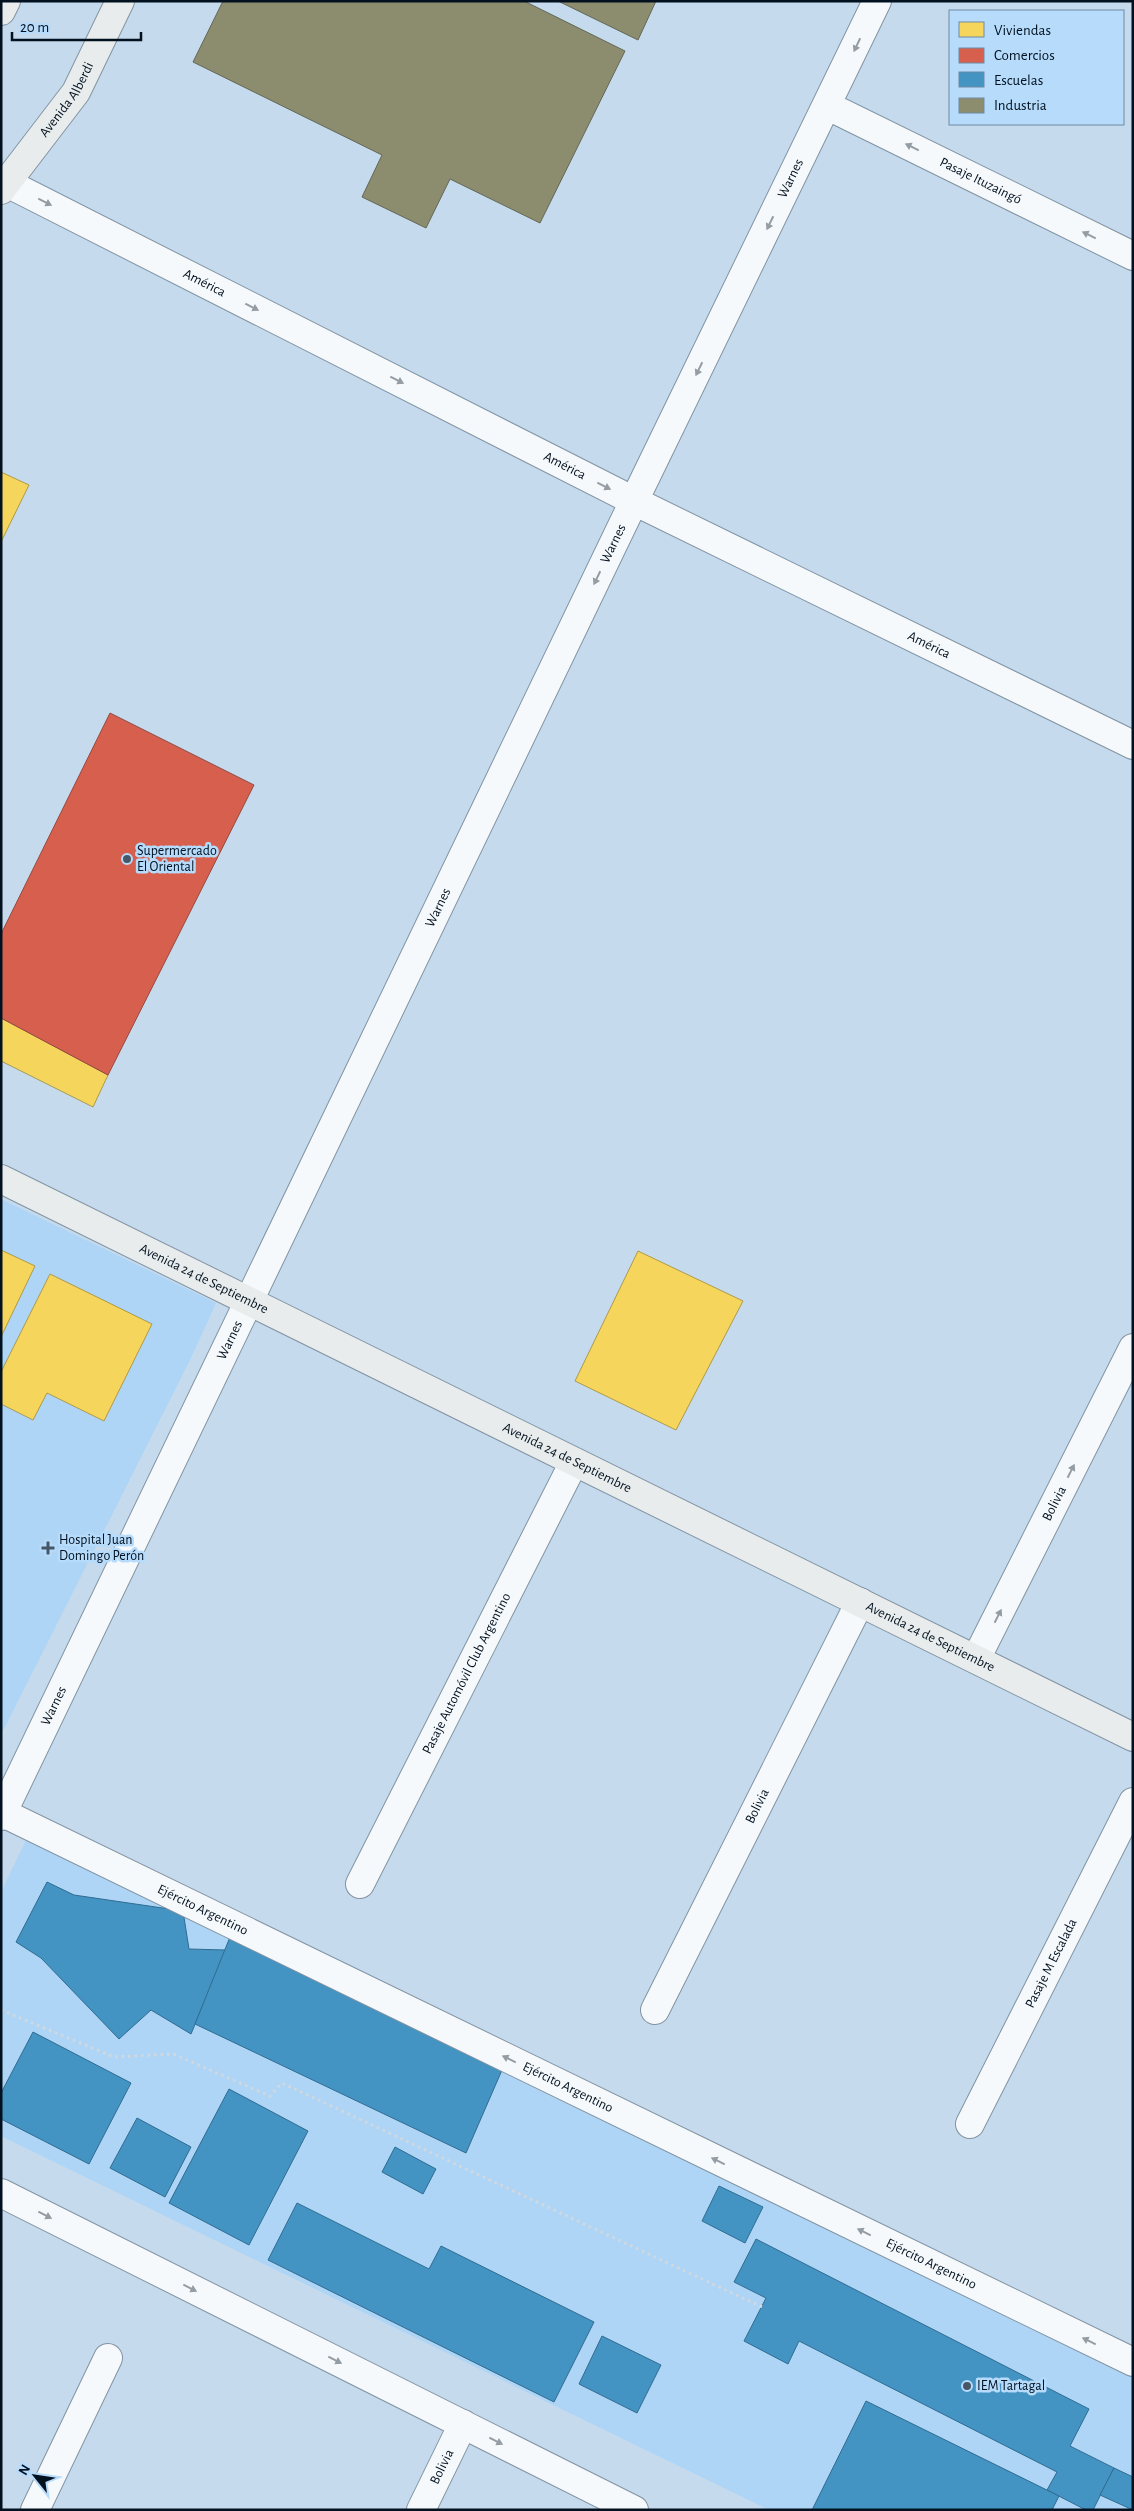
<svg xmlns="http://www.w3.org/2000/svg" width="1134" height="2511" font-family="'Alegreya Sans',sans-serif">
<rect width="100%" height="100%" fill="#c5daec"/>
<!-- built -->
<g fill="#aed5f6">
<path d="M1,1199L216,1303L190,1360L1,1735Z"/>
<path d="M29,1834L1133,2373V2510H769L1,2136V1892Z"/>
</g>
<!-- homes -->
<g fill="#f6d55c" stroke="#ad9a4a">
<path d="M1,472L29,485L1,542Z"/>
<path d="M1,1018L108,1075L93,1107L1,1061Z"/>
<path d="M1,1250L35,1266L1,1337Z"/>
<path d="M638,1251L743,1301L676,1430L575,1381Z"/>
<path d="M50,1274L152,1324L104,1421L47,1393L33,1420L1,1404V1372Z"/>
</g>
<!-- shops -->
<path fill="#d6604d" stroke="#96483f" d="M110,713L254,785L108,1075L1,1018V934Z"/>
<!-- schools -->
<g fill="#4393c3" stroke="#306c92">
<path d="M47,1882L74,1895L183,1911L189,1949L226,1950L191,2034L151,2010L119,2039L41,1958L16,1942Z"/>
<path d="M230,1937L502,2070L466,2153L195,2024Z"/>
<path d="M33,2032L131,2083L89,2164L1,2119V2093Z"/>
<path d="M229,2089L308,2131L249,2245L169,2203Z"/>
<path d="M137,2118L191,2147L165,2197L110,2168Z"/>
<path d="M395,2147L436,2169L423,2194L382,2172Z"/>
<path d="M719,2186L763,2207L745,2243L702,2221Z"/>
<path d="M297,2203L429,2269L441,2246L594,2322L554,2402L268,2260Z"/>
<path d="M756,2239L1089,2409L1070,2446L1114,2468L1093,2510H1086L1047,2490L1057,2472L799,2341L788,2364L744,2341L766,2298L734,2282Z"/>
<path d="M602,2336L661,2365L637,2413L579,2384Z"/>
<path d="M866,2401L1059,2496L1052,2510H812Z"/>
<path d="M1114,2468L1133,2477V2510L1100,2495Z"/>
</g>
<!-- industry -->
<g fill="#8c8c6e" stroke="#636756">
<path d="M223,1H524L625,51L540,223L450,179L426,228L362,197L382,155L193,62Z"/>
<path d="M558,1H656L638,40Z"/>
</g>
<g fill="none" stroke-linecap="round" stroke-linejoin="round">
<!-- street casing -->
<g stroke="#8294a3" stroke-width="30">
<g id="street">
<path id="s1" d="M828,106L1133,256"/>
<path id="s2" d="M1,180L634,501L1133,745"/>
<path id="s3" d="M976,1659L1133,1348"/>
<path id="s4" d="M3,1813L1133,2362"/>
<path id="s5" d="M1,1816L634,501L877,1"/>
<path id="s6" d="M360,1884L574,1462"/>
<path id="s7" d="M655,2010L860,1602"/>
<path id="s8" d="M970,2124L1133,1802"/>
<path d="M1,2193L634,2510"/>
<path d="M35,2510L108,2358"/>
<path id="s9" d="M421,2510L463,2424"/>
</g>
</g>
<!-- secondary casing -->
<g stroke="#8294a3" stroke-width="30">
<g id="secondary">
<path d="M1,11L6,1"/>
<path id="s10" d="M1,190L76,92L120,1"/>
<path id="s11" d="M1,1179L1133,1737"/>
</g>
</g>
<!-- path -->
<path stroke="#d1d8de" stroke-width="3" stroke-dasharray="2.5 4" stroke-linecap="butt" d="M1,2010L114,2057L173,2054L270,2096L282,2083L762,2307"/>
<!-- street -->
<use href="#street" stroke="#f6f9fc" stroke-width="28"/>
<!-- secondary -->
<use href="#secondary" stroke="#e8ecec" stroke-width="28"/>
</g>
<!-- one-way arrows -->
<defs><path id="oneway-solid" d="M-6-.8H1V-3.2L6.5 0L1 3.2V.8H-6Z" transform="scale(1.25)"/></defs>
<g fill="#949ca4">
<use href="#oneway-solid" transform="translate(857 45) rotate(115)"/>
<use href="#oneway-solid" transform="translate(912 147) rotate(-154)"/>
<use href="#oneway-solid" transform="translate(45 202) rotate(27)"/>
<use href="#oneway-solid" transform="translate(770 223) rotate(116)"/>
<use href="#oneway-solid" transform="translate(1089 235) rotate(-154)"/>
<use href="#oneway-solid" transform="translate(252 307) rotate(27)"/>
<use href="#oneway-solid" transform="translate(699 369) rotate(116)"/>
<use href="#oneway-solid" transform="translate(397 380) rotate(27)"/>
<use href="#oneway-solid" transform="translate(604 486) rotate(27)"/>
<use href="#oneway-solid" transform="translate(597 578) rotate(116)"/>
<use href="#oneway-solid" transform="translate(1071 1471) rotate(-63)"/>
<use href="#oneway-solid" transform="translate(998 1616) rotate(-63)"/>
<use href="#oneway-solid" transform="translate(509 2059) rotate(-154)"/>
<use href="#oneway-solid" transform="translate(718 2161) rotate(-154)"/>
<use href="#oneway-solid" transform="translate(45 2215) rotate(27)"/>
<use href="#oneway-solid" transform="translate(864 2232) rotate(-154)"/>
<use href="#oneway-solid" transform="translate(190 2288) rotate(27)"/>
<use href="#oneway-solid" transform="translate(1089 2341) rotate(-154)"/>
<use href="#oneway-solid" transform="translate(335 2360) rotate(27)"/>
<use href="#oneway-solid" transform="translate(496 2441) rotate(27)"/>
</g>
<!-- markers -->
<g fill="#465767" stroke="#b6dbfb" stroke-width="2">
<circle cx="127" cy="859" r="5"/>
<path d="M45.5 1540.5h5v5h5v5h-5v5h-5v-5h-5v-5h5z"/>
<circle cx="967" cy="2386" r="5"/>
</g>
<g text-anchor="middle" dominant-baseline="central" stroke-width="5" stroke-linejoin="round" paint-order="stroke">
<!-- street labels -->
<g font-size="14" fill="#02111f" stroke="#b6dbfb">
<text stroke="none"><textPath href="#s10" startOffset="112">Avenida Alberdi</textPath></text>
<text stroke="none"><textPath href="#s5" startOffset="1818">Warnes</textPath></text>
<text stroke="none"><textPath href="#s1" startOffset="170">Pasaje Ituzaingó</textPath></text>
<text stroke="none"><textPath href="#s2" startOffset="228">América</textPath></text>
<text stroke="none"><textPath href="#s2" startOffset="632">América</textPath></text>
<text stroke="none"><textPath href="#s5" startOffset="1412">Warnes</textPath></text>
<text stroke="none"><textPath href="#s2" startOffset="1038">América</textPath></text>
<text stroke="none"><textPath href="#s5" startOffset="1008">Warnes</textPath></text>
<text stroke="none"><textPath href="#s11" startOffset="226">Avenida 24 de Septiembre</textPath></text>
<text stroke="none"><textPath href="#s5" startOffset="528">Warnes</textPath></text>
<text stroke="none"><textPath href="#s11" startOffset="631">Avenida 24 de Septiembre</textPath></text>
<text stroke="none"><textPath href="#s3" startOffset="174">Bolivia</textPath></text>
<text stroke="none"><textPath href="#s11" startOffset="1036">Avenida 24 de Septiembre</textPath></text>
<text stroke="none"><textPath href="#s6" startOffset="236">Pasaje Automóvil Club Argentino</textPath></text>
<text stroke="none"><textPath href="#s5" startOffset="122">Warnes</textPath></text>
<text stroke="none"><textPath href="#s7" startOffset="228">Bolivia</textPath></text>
<text stroke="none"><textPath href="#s4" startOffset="222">Ejército Argentino</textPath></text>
<text stroke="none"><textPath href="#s8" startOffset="180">Pasaje M Escalada</textPath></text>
<text stroke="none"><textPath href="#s4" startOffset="628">Ejército Argentino</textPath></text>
<text stroke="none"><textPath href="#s4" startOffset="1032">Ejército Argentino</textPath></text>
<text stroke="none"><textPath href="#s9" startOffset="48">Bolivia</textPath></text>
</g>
<!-- poi labels -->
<g font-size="14" fill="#02111f" stroke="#b6dbfb" text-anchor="start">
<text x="137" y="851">Supermercado<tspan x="137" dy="16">El Oriental</tspan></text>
<text x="59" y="1540">Hospital Juan<tspan x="59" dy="16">Domingo Perón</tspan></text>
<text x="977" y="2386">IEM Tartagal</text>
</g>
</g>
<!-- border -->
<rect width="1134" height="2511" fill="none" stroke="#02111f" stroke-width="5"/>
<!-- legend -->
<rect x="949" y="10" width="175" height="115" fill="#b6dbfb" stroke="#6e8aa3"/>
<rect x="959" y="22" width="25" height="15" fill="#f6d55c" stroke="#6e8aa3"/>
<text x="994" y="35" font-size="15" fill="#02111f">Viviendas</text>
<rect x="959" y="48" width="25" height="15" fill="#d6604d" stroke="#6e8aa3"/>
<text x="994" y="60" font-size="15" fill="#02111f">Comercios</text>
<rect x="959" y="72" width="25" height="15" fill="#4393c3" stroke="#6e8aa3"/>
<text x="994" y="85" font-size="15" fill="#02111f">Escuelas</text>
<rect x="959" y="98" width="25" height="15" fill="#8c8c6e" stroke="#6e8aa3"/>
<text x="994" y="110" font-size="15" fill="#02111f">Industria</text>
<!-- north arrow -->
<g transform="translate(35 2476) rotate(300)" stroke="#b6dbfb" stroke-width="4" paint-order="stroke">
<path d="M0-4L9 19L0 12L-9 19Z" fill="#02111f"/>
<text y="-8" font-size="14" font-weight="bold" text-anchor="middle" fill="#02111f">N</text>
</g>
<!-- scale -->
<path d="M12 32v8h129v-8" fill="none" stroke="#02111f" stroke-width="2.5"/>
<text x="20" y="32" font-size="15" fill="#02111f" stroke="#b6dbfb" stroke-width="4" paint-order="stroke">20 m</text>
</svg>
